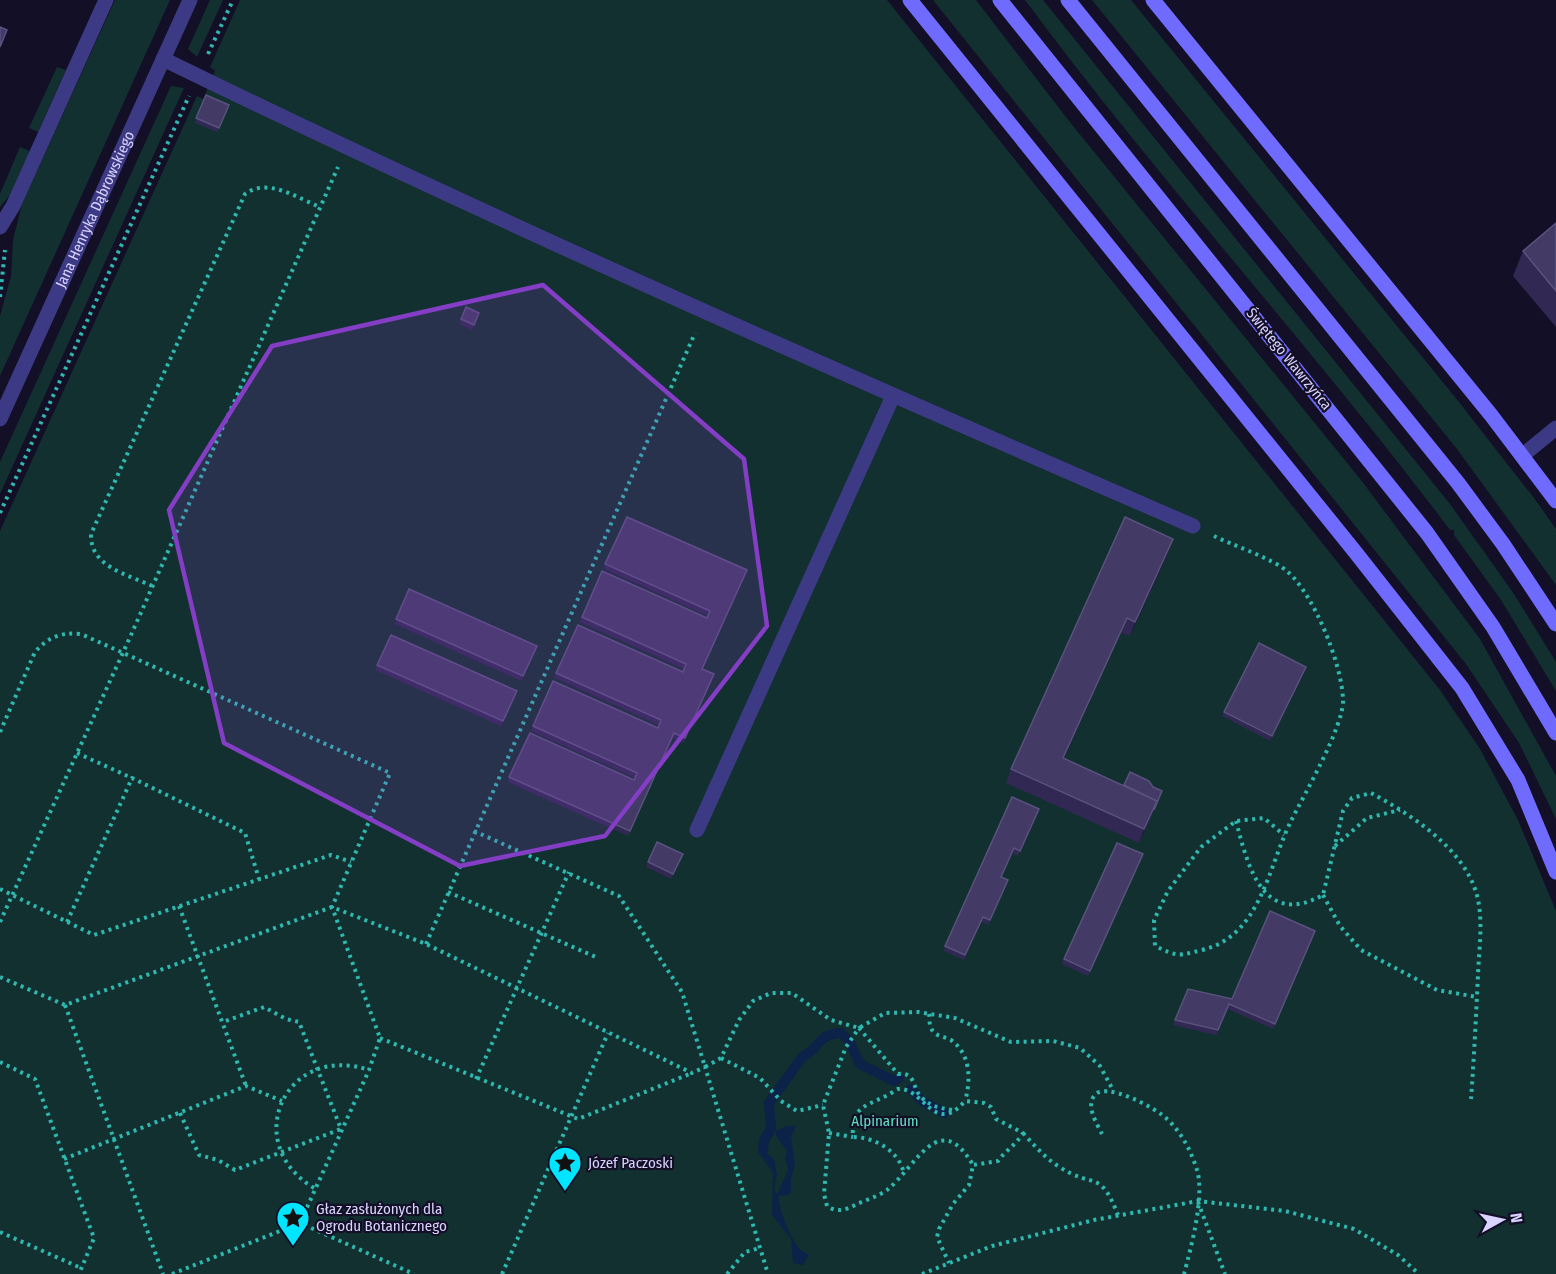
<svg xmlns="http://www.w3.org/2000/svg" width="1556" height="1274" font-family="'Fira Sans Condensed',sans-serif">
<rect width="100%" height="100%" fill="#130f26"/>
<!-- green -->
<g fill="#12302f">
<path d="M115,0H170L0,376V316L11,276L13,240L22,204Z"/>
<path d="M210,0H223L197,57L188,49Z"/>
<path d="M240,0H887L1440,690L1480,749L1518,820L1556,911V1274H0V531L197,96L203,99L215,71L210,67Z"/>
<path d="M933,0H976L1069,121L1361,480L1480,639L1556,776V819L1519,743L1466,664Z"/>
<path d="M1025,0H1043L1450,504L1514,594L1556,662V691L1501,600L1454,535V530H1450C1314,349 1160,182 1025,0Z"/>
<path d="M1092,0H1131L1459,402L1537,502L1556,529V585L1457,449Z"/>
<path d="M57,67L66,70L38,132L29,128Z"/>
<path d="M171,86L184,88L0,494V462Z"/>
<path d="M20,147L30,151L10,195L0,207V194Z"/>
</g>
<!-- water -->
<path fill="#0c2248" d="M787,1126H796L791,1137L795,1166L791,1178V1192L787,1196L779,1195C777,1206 790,1236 797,1246C800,1251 805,1252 809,1255L803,1265L793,1263L791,1239L772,1215L773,1173L760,1154L763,1151L774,1159L777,1174L774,1189L777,1194L788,1171L785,1157L787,1151L776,1136V1131Z"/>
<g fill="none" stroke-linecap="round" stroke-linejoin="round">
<!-- stream -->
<g stroke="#0c2248" stroke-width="10">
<path d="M911,1089L921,1100L944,1113"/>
<path d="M763,1151L764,1140L771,1129L769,1103L803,1056C821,1049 816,1034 841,1033L850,1042L860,1064L894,1081L899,1078"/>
</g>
<!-- path -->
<g stroke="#2fb8b0" stroke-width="4" stroke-dasharray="3 4.5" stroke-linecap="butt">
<path d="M208,54L233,0"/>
<path d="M0,297L5,250"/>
<path d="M0,513L189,96"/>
<path d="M1214,536C1232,545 1274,559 1288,572C1314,595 1342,664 1343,700C1344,726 1304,795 1291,821C1268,867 1261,936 1202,950C1178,956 1178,957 1155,946L1154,920L1168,891L1201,847L1236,821L1264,818L1284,835"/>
<path d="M152,586C127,574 90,567 91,534L245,194C268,177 297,198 320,207"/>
<path d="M0,732L35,652C48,637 61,632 81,634L390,773L332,907L380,1038L369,1070L300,1223"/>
<path d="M77,753L132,778"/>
<path d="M1236,821C1248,867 1263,928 1323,895L1343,811L1352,798L1371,793C1410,814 1462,847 1476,892C1484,918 1479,948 1478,975C1476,1016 1474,1058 1471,1099"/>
<path d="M474,831L619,896L682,992L705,1067L721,1058L739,1020L753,1001L771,993H792L831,1020L859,1028L885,1013L918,1012L955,1018L1011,1042L1053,1041L1080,1048L1100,1066L1113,1090"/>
<path d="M1335,846L1367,818L1400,810"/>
<path d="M0,889L94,935L331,855L351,862"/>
<path d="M448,892L598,958"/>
<path d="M1323,895L1340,926L1361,950L1437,990L1477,997"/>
<path d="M179,906L246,1086"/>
<path d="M0,922L131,635L338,167"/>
<path d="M67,922L132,778L245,833L259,879"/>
<path d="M426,944L695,333"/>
<path d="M0,977L65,1005L332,907L426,944L692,1073L705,1067L768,1274"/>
<path d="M65,1005L163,1274"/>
<path d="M929,1014C930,1018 929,1025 931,1028C935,1037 944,1036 951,1040C971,1054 971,1081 965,1101"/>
<path d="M380,1038L578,1119L692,1073"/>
<path d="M721,1058L760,1078L781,1101L797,1111L823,1105"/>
<path d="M0,1062L35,1079L94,1238L79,1274"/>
<path d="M476,1079L569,872"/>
<path d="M952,1110C940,1108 932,1107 922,1098C912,1089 916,1071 898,1074L859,1028L846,1047L823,1105L829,1133L824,1194L827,1206C837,1213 846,1210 857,1204C866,1200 879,1196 887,1190C916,1167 939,1107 973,1165"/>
<path d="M180,1113L199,1155L218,1160L235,1170L341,1129L299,1022L286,1019L264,1007L223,1022"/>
<path d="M829,1133L853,1137"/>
<path d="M1023,1133C1035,1146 1046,1159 1061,1168C1095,1189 1100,1169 1118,1215"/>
<path d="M1102,1134C1097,1124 1086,1107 1094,1096C1104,1080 1156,1108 1167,1119C1182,1133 1191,1151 1197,1170C1205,1196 1191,1248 1184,1274"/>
<path d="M64,1159L246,1086L282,1101"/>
<path d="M903,1170C897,1150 874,1137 853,1137C851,1108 863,1107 886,1096C889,1095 895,1090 898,1089C924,1087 934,1137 965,1101L984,1103L991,1107L996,1119L1023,1133C1016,1145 1006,1150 998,1161L973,1165L969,1185L953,1204L939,1229L937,1237L949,1263"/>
<path d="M314,1188C239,1143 286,1042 369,1070"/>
<path d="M1198,1202L1225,1274"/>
<path d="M0,1232L81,1268"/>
<path d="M172,1274L300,1223L414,1274"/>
<path d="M502,1274L608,1033"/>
<path d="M727,1274L745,1252L760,1248"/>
<path d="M922,1274L992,1246L1094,1220L1198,1201L1285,1211L1354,1229L1398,1255L1419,1274"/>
</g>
<!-- service -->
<g stroke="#3d3a85" stroke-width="15">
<path d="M163,59C501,224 847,376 1193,526"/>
<path d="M1523,455L1556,428"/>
<path d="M697,830L893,396"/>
</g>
<!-- minor -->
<path stroke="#3d3a85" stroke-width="15" d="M0,227L13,206L106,0"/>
<!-- tertiary -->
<path stroke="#3d3a85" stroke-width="15" id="s1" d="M0,419L190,0"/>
<!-- secondary -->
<g stroke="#6f6bff" stroke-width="15">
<path d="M910,0L1356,553L1462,688L1518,780L1556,872"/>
<path d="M1000,0L1427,533L1493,627L1556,733"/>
<path d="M1068,0L1458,483L1503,544L1556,624"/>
<path d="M1153,0L1491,415L1556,501"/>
</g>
</g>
<!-- wall -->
<g fill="#312854">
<path d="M206,95L229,105L217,132L195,123Z"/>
<path d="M1556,223V327L1513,276L1523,251Z"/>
<path d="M479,313L472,330L459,324L461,319Z"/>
<path d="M1168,553L1130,636L1121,632L1064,758L1124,785L1153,787L1160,796L1139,843L1006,783L1011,769Z"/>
<path d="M605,564L747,570L703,669L714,674L684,743L672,738L628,836L508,782L509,777L634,780L635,778L531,731L533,726L658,728L659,725L555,678L556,673L683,672L684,669L580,622L582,617L707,618L708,616L604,569Z"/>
<path d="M409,589L537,646L521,681L395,624Z"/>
<path d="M377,665L515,696L501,726L375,670Z"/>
<path d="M1306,667L1270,741L1222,716L1224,712Z"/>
<path d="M1039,809L1018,856L1012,853L1001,878L1006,885L988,925L981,921L964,960L944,951L945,946Z"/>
<path d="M681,859L671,879L646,867L648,862Z"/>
<path d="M1141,859L1088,976L1062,964L1064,959Z"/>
<path d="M1315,931L1273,1029L1228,1009L1216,1035L1173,1025L1188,989L1232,999Z"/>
</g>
<!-- shaded-wall -->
<g fill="#1d163a">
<path d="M1173,539L1168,553L1130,636L1135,622Z"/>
<path d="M1127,618L1121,632L1058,772L1063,758Z"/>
<path d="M1306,667L1305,672L1270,741L1272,736Z"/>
<path d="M1160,796L1139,843L1144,829L1157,801Z"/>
</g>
<!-- building -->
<g fill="#433a66" stroke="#5a527e" stroke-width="1.5">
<path d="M0,27L7,30L0,47Z"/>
<path d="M206,95L229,105L219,128L196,118Z"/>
<path d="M1556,223V291L1523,251Z"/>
<path d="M466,307L479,313L474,325L461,319Z"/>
<path d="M627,517L747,570L702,669L714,674L685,738L674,733L630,831L509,777L530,733L634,780L637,773L533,726L553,681L658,728L661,720L556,673L578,625L683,672L686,664L582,617L602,571L707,618L710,611L605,564Z"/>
<path d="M1125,517L1173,539L1135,622L1127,618L1063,758L1157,801L1144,829L1011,769Z"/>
<path d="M409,589L537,646L523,676L396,619Z"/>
<path d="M391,635L517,691L503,721L377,665Z"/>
<path d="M1259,643L1306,667L1272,736L1224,712Z"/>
<path d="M1130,772L1149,781L1153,787L1162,791L1154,810L1157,801L1124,785Z"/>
<path d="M1012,797L1039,809L1020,851L1014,848L1001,877L1008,880L990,920L983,917L965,955L945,946Z"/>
<path d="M657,842L683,854L673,874L648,862Z"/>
<path d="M1117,843L1143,854L1090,971L1064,959Z"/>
<path d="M1270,911L1315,931L1275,1024L1229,1004L1218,1030L1175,1020L1188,989L1232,999Z"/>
</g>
<!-- marked area -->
<path fill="#843dc5" fill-opacity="0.2" stroke="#843dc5" stroke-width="4.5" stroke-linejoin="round" d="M543,285L744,459L767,626L605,836L460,866L224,743L169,510L272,346Z"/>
<!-- icons -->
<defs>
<g id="sight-pin" transform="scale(1.725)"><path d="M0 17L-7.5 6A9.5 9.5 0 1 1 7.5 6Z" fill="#00e5ff" stroke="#130f26"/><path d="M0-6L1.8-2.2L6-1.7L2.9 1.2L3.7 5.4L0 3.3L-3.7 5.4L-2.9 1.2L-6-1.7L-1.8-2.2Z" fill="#111"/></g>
</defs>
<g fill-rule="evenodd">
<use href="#sight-pin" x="565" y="1163"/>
<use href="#sight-pin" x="293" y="1218"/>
</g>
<g text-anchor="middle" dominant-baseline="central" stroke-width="4.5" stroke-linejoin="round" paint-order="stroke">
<!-- street labels -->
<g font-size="15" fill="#d9d4ff" stroke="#130f26">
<text stroke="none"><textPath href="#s1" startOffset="230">Jana Henryka Dąbrowskiego</textPath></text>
<text transform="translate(1289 359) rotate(51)">Świętego Wawrzyńca</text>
</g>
<!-- park labels -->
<g font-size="15" fill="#5fe0c0" stroke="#130f26">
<text x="885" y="1121">Alpinarium</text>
</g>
<!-- poi labels -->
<g font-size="15" fill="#d9d4ff" stroke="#130f26" text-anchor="start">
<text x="588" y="1163">Józef Paczoski</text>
<text x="316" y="1209">Głaz zasłużonych dla<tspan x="316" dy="17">Ogrodu Botanicznego</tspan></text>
</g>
</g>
<!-- north arrow -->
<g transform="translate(1502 1220) rotate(82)" stroke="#130f26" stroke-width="4.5" paint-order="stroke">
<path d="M0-4.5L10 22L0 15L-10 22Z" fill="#d9d4ff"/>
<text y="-9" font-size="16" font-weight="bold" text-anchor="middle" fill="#d9d4ff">N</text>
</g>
</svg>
